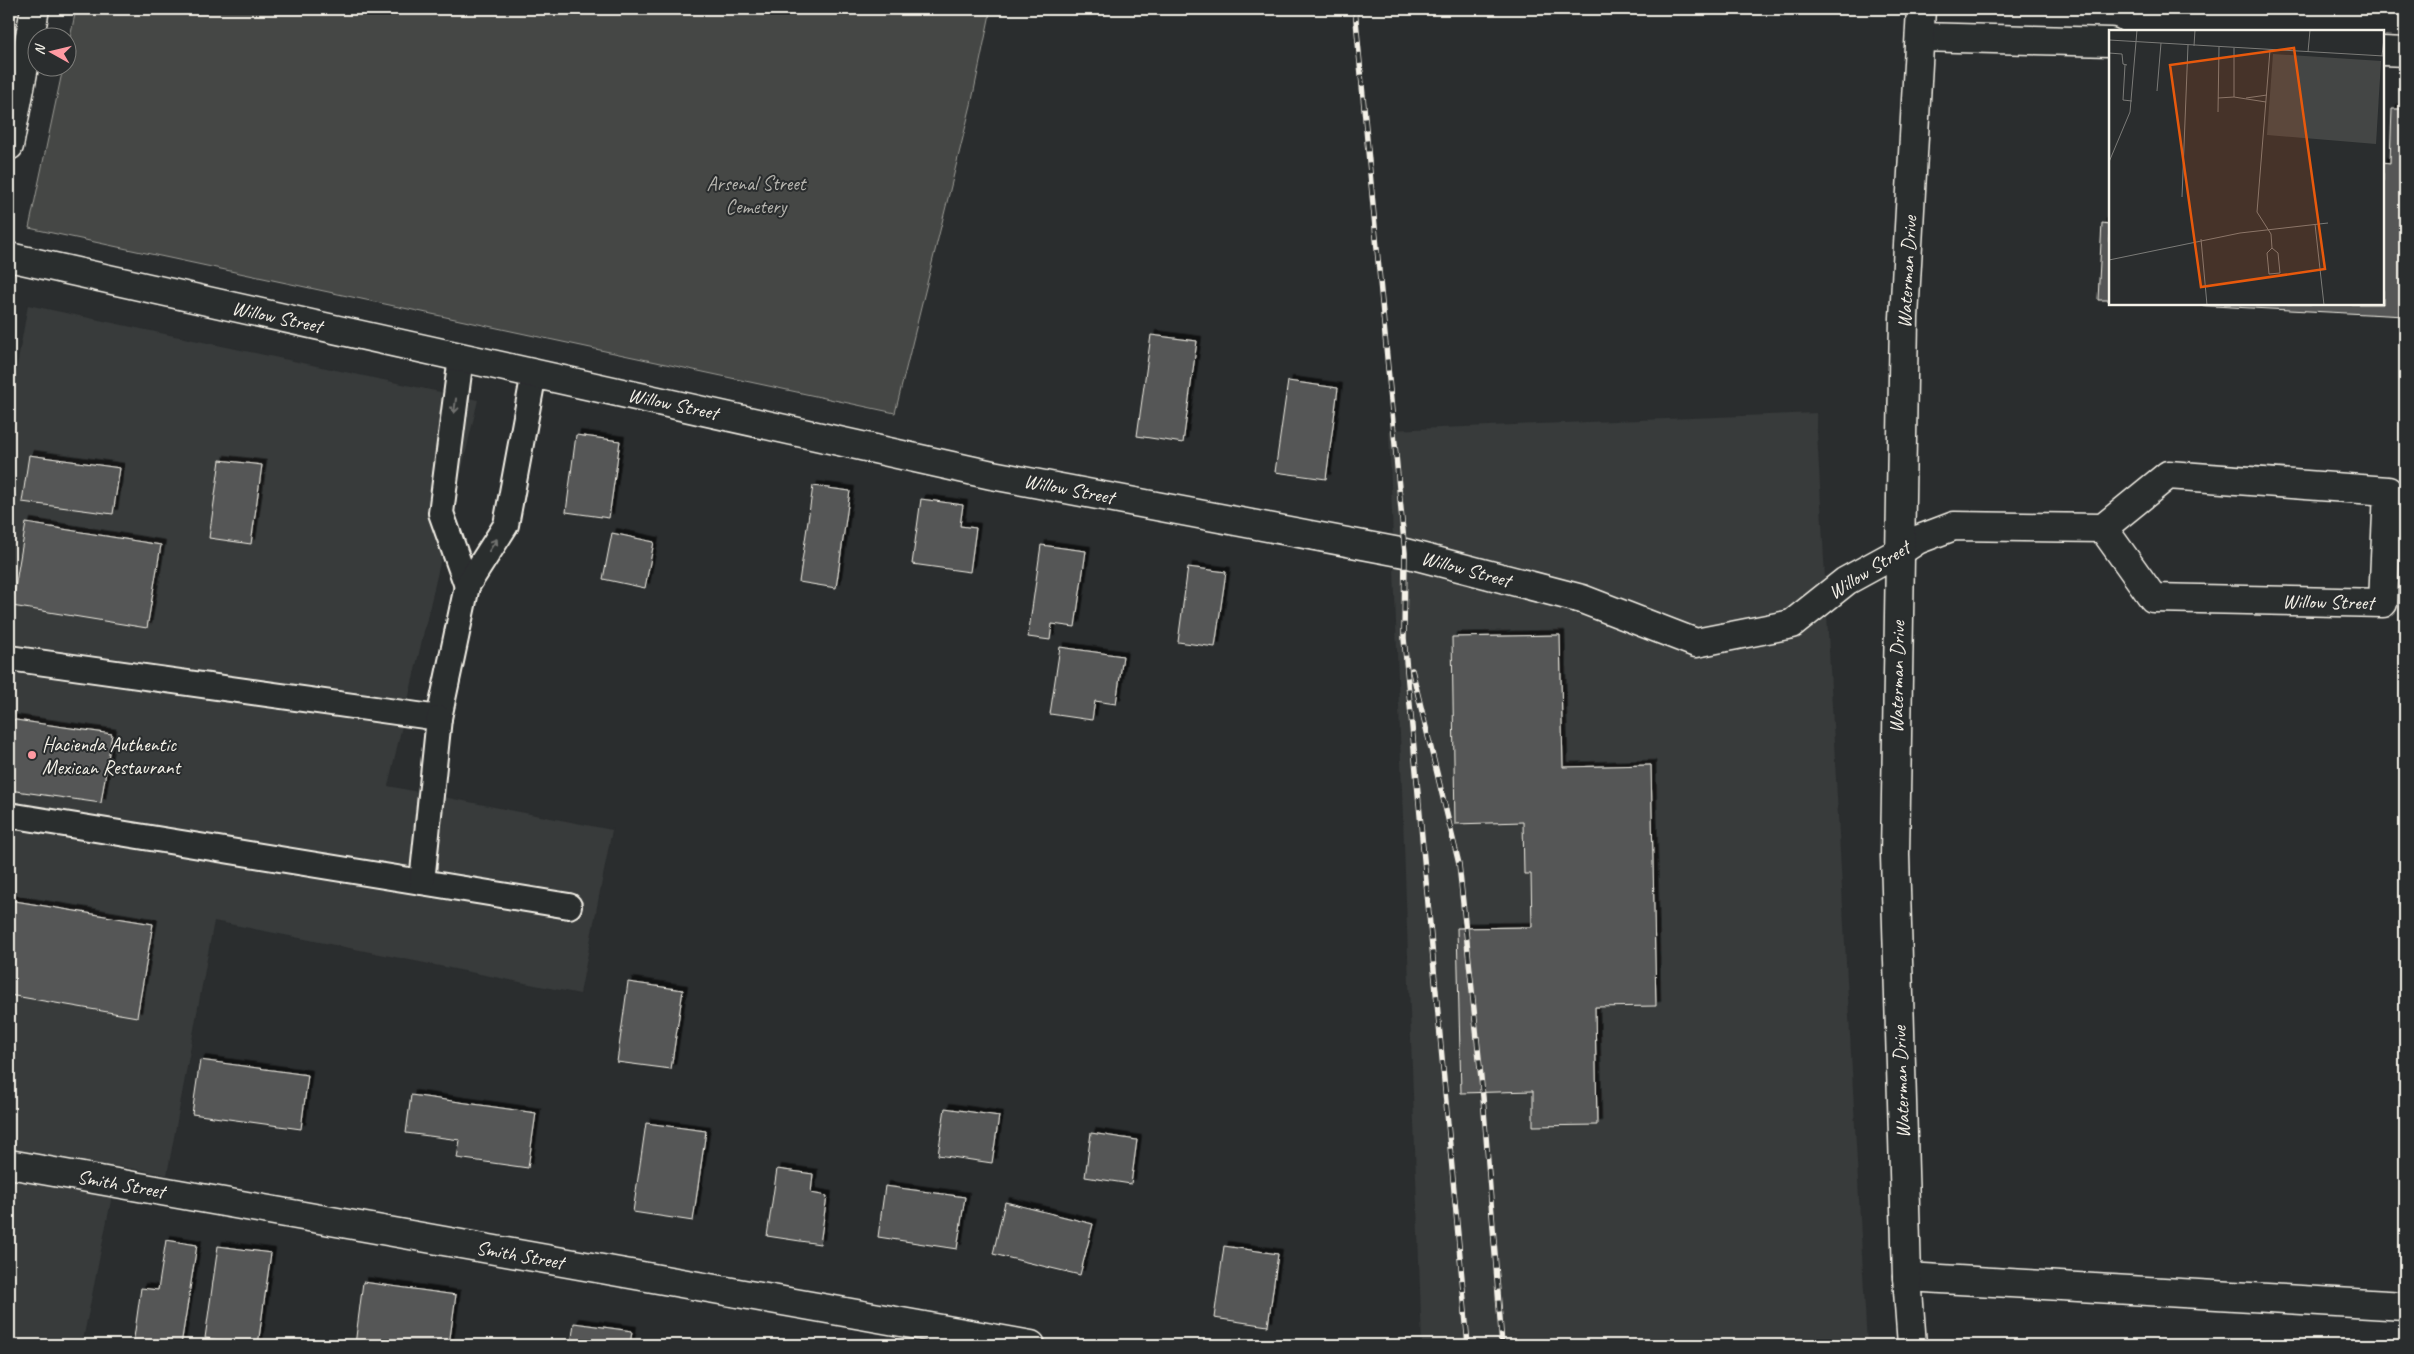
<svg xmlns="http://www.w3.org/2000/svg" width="2414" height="1354" font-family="Caveat,sans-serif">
<defs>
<filter id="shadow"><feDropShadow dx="4.5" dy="-4.5" stdDeviation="0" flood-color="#0009"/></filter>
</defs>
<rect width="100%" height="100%" fill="#2a2d2e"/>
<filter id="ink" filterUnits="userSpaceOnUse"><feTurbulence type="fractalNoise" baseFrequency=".02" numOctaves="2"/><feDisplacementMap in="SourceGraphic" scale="10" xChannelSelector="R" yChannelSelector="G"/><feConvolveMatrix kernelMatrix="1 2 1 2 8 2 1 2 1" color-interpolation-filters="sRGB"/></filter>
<g filter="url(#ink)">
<!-- built -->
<g fill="#373a3a">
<path d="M28,305L478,400L388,786L612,830L580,994L214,921L167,1175L118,1166L82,1345H9V410Z"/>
<path d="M1816,413L1867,1345H1422L1389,430Z"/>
</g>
<!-- green -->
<path fill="#444645" stroke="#9c9c96" d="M76,9H991L971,105L895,413L29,228L63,68H68V48Z"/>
<!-- building -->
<g fill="#555756" stroke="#f4f1e8" filter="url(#shadow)">
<path d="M2392,109H2405V316L2174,304H2383V162L2390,163Z"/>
<path d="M2102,223L2110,224V300H2098Z"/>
<path d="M1151,335L1197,341L1183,443L1137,436Z"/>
<path d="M1288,381L1338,388L1326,479L1275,472Z"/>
<path d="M576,435L620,441L609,518L566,512Z"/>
<path d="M29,455L120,468L113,514L22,502Z"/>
<path d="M220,460L262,465L251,544L209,538Z"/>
<path d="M813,486L850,491L836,588L799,582Z"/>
<path d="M921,499L963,505L960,526L976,528L970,572L912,564Z"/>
<path d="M26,523L161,545L147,628L12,606Z"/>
<path d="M612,533L654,542L645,588L603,579Z"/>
<path d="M1041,545L1086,551L1075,627L1052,624L1050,640L1028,637Z"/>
<path d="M1188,567L1226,572L1215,647L1178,642Z"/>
<path d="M1560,635L1563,767L1651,765L1656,1006L1595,1007L1597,1125L1533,1126V1091L1461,1093L1457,928L1532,927L1531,874H1524L1523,822L1455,824L1452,637Z"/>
<path d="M1060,647L1123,656L1116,704L1095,701L1092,720L1050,714Z"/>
<path d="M9,719L112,734L101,803L9,790Z"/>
<path d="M9,900L153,924L137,1017L9,995Z"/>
<path d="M628,982L683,990L671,1069L617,1062Z"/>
<path d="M200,1060L308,1075L301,1129L192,1114Z"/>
<path d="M411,1095L536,1113L528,1168L457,1158L460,1140L406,1133Z"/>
<path d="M945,1108L999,1116L992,1163L938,1155Z"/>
<path d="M646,1123L706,1131L693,1221L633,1212Z"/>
<path d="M1091,1133L1137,1140L1131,1184L1085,1177Z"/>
<path d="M777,1169L813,1174L811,1193L827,1196L820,1244L767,1236Z"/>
<path d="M885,1186L965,1197L957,1249L878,1237Z"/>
<path d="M1005,1202L1093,1224L1080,1275L993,1254Z"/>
<path d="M166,1240L197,1245L181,1345H133L141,1288L158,1290Z"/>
<path d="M218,1246L271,1253L258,1345L205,1338Z"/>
<path d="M1224,1246L1278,1254L1268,1326L1214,1318Z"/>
<path d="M363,1282L456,1295L449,1345H355Z"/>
<path d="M574,1323L632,1331L630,1345H571Z"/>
</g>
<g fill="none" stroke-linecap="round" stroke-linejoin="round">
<!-- lane casing -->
<g stroke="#f4f1e8" stroke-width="28">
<g id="lane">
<path d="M461,357L441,513L467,586"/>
<path d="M9,658L439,718L467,586L506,525L534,373"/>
<path d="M9,815L569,906"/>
<path d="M422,882L439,718"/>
</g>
</g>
<!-- street casing -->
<g stroke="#f4f1e8" stroke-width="31">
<g id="street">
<path d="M1920,37L2110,42"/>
<path d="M2383,51L2405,52"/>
<path d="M9,257L992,475L1405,553L1582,599L1696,643L1792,624L1846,581L1899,552L1917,540L1954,526L2103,528L2168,475L2388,491L2383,603L2153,598L2103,528"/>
<path d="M9,1164L1031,1345"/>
<path d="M1907,1277L2405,1306"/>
<path d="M1912,1345L1907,1277L1895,855L1904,318L1921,9"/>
</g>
</g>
<!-- highway casing -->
<g stroke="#f4f1e8" stroke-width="31">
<path id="highway" d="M9,146L35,9"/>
</g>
<!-- lane -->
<use href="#lane" stroke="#2a2d2e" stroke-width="24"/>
<!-- street -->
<use href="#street" stroke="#2a2d2e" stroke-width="28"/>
<!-- highway -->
<use href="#highway" stroke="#2a2d2e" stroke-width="28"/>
<!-- rail casing -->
<g stroke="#f4f1e8" stroke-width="5.5">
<g id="rail">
<path d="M1355,9L1405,553L1404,638L1468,1345"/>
<path d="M1412,670L1459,864L1483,1097L1502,1345"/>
</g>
</g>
<!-- rail -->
<use href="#rail" stroke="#2a2d2e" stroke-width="4" stroke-dasharray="11" stroke-linecap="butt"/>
</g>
<!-- one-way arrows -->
<defs><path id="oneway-shaft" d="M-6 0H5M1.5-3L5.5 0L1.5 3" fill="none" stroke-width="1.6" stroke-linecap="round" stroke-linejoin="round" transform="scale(1.25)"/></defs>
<g stroke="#71726f">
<use href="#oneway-shaft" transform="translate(455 406) rotate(98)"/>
<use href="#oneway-shaft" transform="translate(493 545) rotate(-57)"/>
</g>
</g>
<!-- markers -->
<circle fill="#ff9aa2" stroke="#2a2d2e" stroke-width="2" cx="32" cy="755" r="5"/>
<g text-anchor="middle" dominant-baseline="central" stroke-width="4" stroke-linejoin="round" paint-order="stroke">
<!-- park labels -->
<g font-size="20" fill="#b6b5af" stroke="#2a2d2e">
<text x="756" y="183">Arsenal Street<tspan x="756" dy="23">Cemetery</tspan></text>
</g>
<!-- street labels -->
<g font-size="20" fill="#f4f1e8" stroke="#2a2d2e">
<text transform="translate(1907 272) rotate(-87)">Waterman Drive</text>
<text transform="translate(277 317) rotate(12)">Willow Street</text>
<text transform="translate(673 404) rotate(12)">Willow Street</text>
<text transform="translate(1069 489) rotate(11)">Willow Street</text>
<text transform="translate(1466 569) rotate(15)">Willow Street</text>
<text transform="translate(1869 570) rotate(-32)">Willow Street</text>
<text transform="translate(2328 602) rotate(1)">Willow Street</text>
<text transform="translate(1897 677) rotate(-89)">Waterman Drive</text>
<text transform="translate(1901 1082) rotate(-92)">Waterman Drive</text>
<text transform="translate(121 1184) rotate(10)">Smith Street</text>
<text transform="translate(520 1255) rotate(10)">Smith Street</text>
</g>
<!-- poi labels -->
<g font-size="20" fill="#f4f1e8" stroke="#2a2d2e" text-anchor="start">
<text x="42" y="744">Hacienda Authentic<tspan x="42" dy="23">Mexican Restaurant</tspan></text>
</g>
</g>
<!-- overview -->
<g transform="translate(2109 30)">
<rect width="275" height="275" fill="#2a2d2e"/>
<path d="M164,24L272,31L267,114L158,105Z" fill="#444645"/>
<path fill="none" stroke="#7b7b78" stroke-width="1" d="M0,10L275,26M85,16L86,0M125,18V67L157,72M161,20L148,182L162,204L163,218L169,223L171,243L160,244L158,223L163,218M199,22L201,0M0,23L13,24L14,34L18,35M273,26L275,8M16,35L14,70L23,71M48,61L52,13M109,68L125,67M137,68L158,65M109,82L110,17M0,132L21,82L28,0M73,167L79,15M206,194L215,275M92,209L98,275M0,230L131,203L219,193"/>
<path fill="#e8590c" fill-opacity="0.15" stroke="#e8590c" stroke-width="2.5" d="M185,18L216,239L92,257L61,35Z"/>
<rect width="275" height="275" fill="none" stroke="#f4f1e8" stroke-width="2.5"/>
</g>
<!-- margin -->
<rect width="2414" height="1354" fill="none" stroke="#2a2d2e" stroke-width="30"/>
<rect x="15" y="15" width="2384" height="1324" fill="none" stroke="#f4f1e8" stroke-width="2" filter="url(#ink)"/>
<!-- north arrow -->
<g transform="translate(52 52) rotate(278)"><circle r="24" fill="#2a2d2e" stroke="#7b7b78"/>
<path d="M0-4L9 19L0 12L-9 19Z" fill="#ff9aa2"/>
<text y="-8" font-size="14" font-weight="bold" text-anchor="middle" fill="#f4f1e8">N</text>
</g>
</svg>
